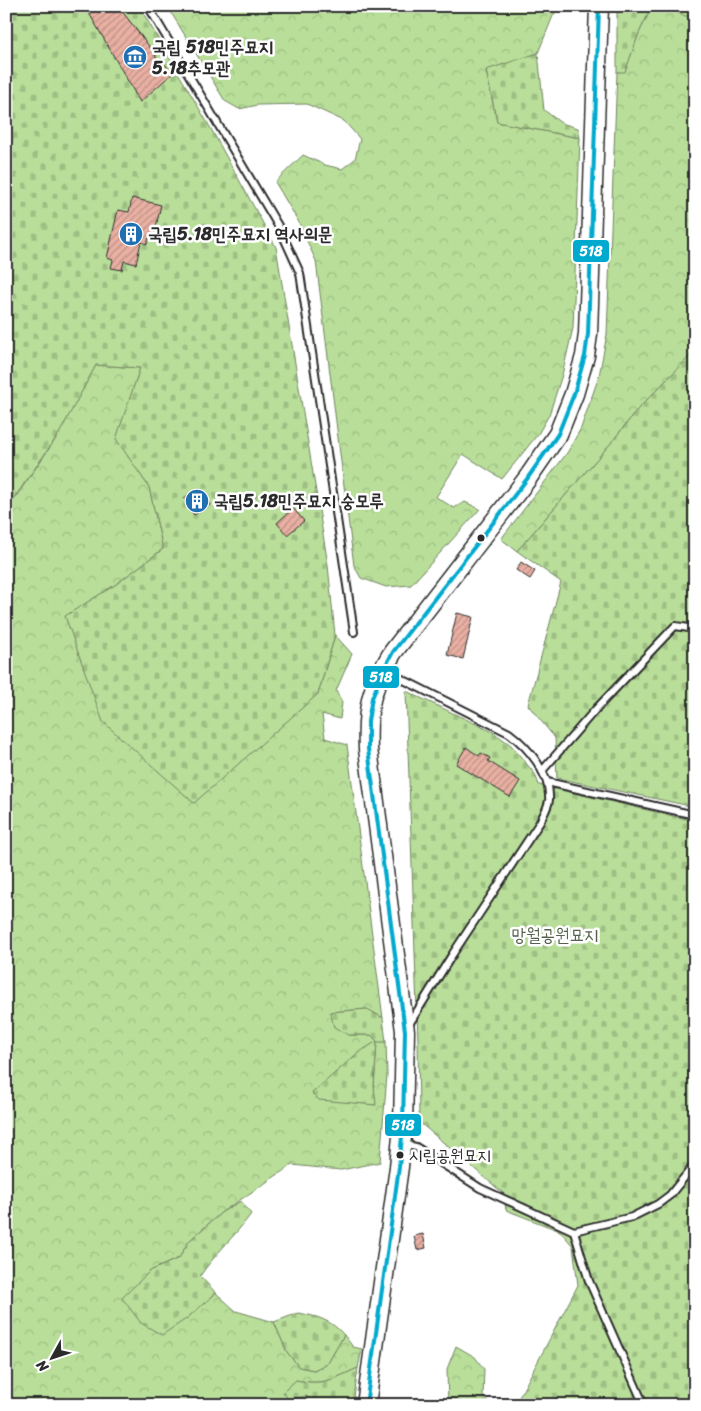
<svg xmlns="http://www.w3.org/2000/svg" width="701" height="1411" font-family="Sriracha,'Poor Story',sans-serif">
<defs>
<pattern id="forest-crowns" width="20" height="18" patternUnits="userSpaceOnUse" patternTransform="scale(1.25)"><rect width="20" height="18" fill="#b8de99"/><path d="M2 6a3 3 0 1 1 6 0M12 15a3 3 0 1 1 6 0" fill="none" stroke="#9ebf84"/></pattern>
<pattern id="cemetery-stones" width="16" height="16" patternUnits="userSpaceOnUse" patternTransform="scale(1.25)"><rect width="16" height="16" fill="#b8de99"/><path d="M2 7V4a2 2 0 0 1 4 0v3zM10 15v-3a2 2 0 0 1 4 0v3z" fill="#9ebf84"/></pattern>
<pattern id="building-hatch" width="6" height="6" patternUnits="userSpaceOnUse" patternTransform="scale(1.25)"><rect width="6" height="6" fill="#e9b0a3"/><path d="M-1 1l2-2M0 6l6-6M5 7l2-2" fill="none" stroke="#bd8f85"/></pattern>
</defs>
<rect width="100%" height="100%" fill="#fff"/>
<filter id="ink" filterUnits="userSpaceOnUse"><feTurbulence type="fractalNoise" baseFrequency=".02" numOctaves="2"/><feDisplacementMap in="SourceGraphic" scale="10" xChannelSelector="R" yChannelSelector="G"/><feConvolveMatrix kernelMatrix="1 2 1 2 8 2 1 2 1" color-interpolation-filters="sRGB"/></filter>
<g filter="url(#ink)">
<!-- forest -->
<g fill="url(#forest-crowns)" stroke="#728462" fill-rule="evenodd">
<path d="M167,6H559L553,16L538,53L486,71L497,122L580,138L573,328L562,375L549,415L538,434L502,479L463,454L436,497L454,508L465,502L480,509L411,585L386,587L361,578L354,566L316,261L298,221L275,182L303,155L325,165L342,169L355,159L360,139L344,121L307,104L258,105L239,109L225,101Z"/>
<path d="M652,6C668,6 679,16 695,16V351L638,409L611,443L517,551L501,539L567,453L581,428L599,376L607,334L617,72L625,71L639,33Z"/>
<path d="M96,365L140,368L117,439L149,487L163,549L115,585L66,616L318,694L335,635L352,654L336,691L342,702L340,719L322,714L325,738L347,745L383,1018L367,1009L330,1012L349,1035H371L377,1041L386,1042L387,1075L380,1162L341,1170L292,1165L222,1212L189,1241L179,1258L150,1271L186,1319L216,1293L236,1311L274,1322L287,1352L299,1367L314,1370L328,1363L344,1335L353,1347L362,1349L358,1368C333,1379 324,1386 296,1380L288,1399L307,1396V1405H6V511L55,440ZM377,1042L374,1086L375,1105L312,1094L358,1053Z"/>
<path d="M456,1346L475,1357L484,1369L483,1397L492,1405H448L447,1369Z"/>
</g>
<!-- cemetery -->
<g fill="url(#cemetery-stones)" stroke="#728462">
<path d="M6,6H139L210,127L276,247L328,565L335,635L318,694L194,803L103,722L65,616L115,585L163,549L149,487L116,439L140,368L96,365L60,432L6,510Z"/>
<path d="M617,6H652L639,33L625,72H617Z"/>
<path d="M663,6H695V16H685Z"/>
<path d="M538,53L544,110L561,123L578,128L580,138L497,122L486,70Z"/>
<path d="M695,351V807L557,778L555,738L528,705L561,582L517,551L611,443L638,409Z"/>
<path d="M406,691L493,732L511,745L535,774L539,785L695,821V1405H515L578,1285L573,1246L560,1231L506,1210L503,1193L419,1122L418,1040Z"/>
<path d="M367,1009L383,1018L386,1042H377L374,1086L376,1105L319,1100L312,1093L358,1053L377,1041L371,1035H349L334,1027L330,1012Z"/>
<path d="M241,1201L251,1214C235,1236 215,1254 200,1276L216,1293L186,1319L162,1335L141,1323L122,1298L150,1271L179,1258L189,1241L222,1212Z"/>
<path d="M298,1313C317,1316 331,1320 344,1335L328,1363L314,1370L299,1367L287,1352L274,1322Z"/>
<path d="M358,1368L353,1405H307V1396L288,1399L283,1392L296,1380C324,1386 333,1379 358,1368Z"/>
</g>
<!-- building -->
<g fill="url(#building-hatch)" stroke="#2b2b2b">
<path d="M85,6H118L155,54L157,61L164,64L173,73L140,102Z"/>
<path d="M132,198L161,205L154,235L150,234L147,244L141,242L136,264L124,261L122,270L111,268L113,260L107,258L118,210L129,212Z"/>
<path d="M200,488L210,505L194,515L184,498Z"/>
<path d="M293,508L304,521L287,535L277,523Z"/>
<path d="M521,562L535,571L530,579L516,570Z"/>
<path d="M457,613L473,617L463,659L447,655Z"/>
<path d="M466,747L479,756L481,753L490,758L488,761L520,781L510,797L456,764Z"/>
<path d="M423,1234L426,1248L417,1250L414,1236Z"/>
</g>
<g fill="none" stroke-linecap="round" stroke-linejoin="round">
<!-- lane casing -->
<g stroke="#2b2b2b" stroke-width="10">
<g id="lane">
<path d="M148,6L280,229L300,273L354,632"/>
<path d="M384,670L509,733C528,747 551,774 549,800C548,808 543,815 540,822L452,955L408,1026"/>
<path d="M542,771L595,710L675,626L689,628L695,632"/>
<path d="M547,782L695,815"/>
<path d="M402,1144L416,1147L480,1188L574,1231L632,1217L658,1204L670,1195L695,1164"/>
<path d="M574,1231L589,1281L644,1405"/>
</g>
</g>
<!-- secondary casing -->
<g stroke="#2b2b2b" stroke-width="21">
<path id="secondary" d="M366,1405L399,1167L403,1126L405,1031L368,749C366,706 371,688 393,652L527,479L558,434L574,394L585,356L588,334L599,6"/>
</g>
<!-- lane -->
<use href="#lane" stroke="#fff" stroke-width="6"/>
<!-- secondary -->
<use href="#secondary" stroke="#fff" stroke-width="18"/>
<!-- bus-1 casing -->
<g stroke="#fff" stroke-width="8">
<path id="bus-1" d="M366,1405L399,1167L403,1126L405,1031L368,749V721L372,698L386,665L393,652L527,479L558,434L574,394L585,356L588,334L599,6"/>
</g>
<!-- bus-1 -->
<use href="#bus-1" stroke="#00a9ce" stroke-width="4"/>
</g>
</g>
<!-- icons -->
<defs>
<g id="museum-disc" transform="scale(1.25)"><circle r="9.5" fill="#1f6fb2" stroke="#fff"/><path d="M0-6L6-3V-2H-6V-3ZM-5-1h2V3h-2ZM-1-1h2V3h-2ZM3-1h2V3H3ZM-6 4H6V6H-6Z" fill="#fff"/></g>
<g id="building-disc" transform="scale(1.25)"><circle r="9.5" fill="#1f6fb2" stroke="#fff"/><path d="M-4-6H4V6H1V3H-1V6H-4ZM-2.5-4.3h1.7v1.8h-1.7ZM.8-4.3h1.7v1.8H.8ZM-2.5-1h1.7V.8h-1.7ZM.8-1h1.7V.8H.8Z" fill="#fff"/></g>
</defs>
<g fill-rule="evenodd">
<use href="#museum-disc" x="135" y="57"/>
<use href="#building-disc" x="131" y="234"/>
<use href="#building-disc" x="197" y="501"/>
</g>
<!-- markers -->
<g fill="#2b2b2b" stroke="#fff" stroke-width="2">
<circle cx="481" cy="538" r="4.5"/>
<circle cx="400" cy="1155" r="4.5"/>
</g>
<g text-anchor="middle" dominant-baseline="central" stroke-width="5" stroke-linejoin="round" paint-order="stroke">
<!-- bus labels -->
<g font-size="17" fill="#2b2b2b" stroke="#fff" text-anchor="start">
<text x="409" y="1155">시립공원묘지</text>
</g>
<!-- poi labels -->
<g font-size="18" font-weight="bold" fill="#2b2b2b" stroke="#fff" text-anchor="start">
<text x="152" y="47">국립 518민주묘지<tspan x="152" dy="21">5.18추모관</tspan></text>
<text x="148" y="234">국립5.18민주묘지 역사의문</text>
<text x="214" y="501">국립5.18민주묘지 숭모루</text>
</g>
<!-- park labels -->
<g font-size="18" fill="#55614c" stroke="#fff">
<text x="555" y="935">망월공원묘지</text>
</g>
</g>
<g stroke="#fff" stroke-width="2">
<rect x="572" y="239" width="38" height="24" rx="5" fill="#00a9ce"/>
<rect x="362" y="665" width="38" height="24" rx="5" fill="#00a9ce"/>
<rect x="384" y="1113" width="38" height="24" rx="5" fill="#00a9ce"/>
</g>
<g font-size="14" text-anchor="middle" font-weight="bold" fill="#fff">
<text x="591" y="256">518</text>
<text x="381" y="682">518</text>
<text x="403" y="1130">518</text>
</g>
<!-- margin -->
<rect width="701" height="1411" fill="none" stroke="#fff" stroke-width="25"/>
<rect x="12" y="12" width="676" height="1386" fill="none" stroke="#2b2b2b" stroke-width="2" filter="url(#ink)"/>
<!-- north arrow -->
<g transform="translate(52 1358) rotate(230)" stroke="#ffffff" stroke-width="4" paint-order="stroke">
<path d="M0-4L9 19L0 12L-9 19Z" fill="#2b2b2b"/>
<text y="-8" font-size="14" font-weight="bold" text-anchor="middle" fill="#2b2b2b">N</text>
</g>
</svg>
